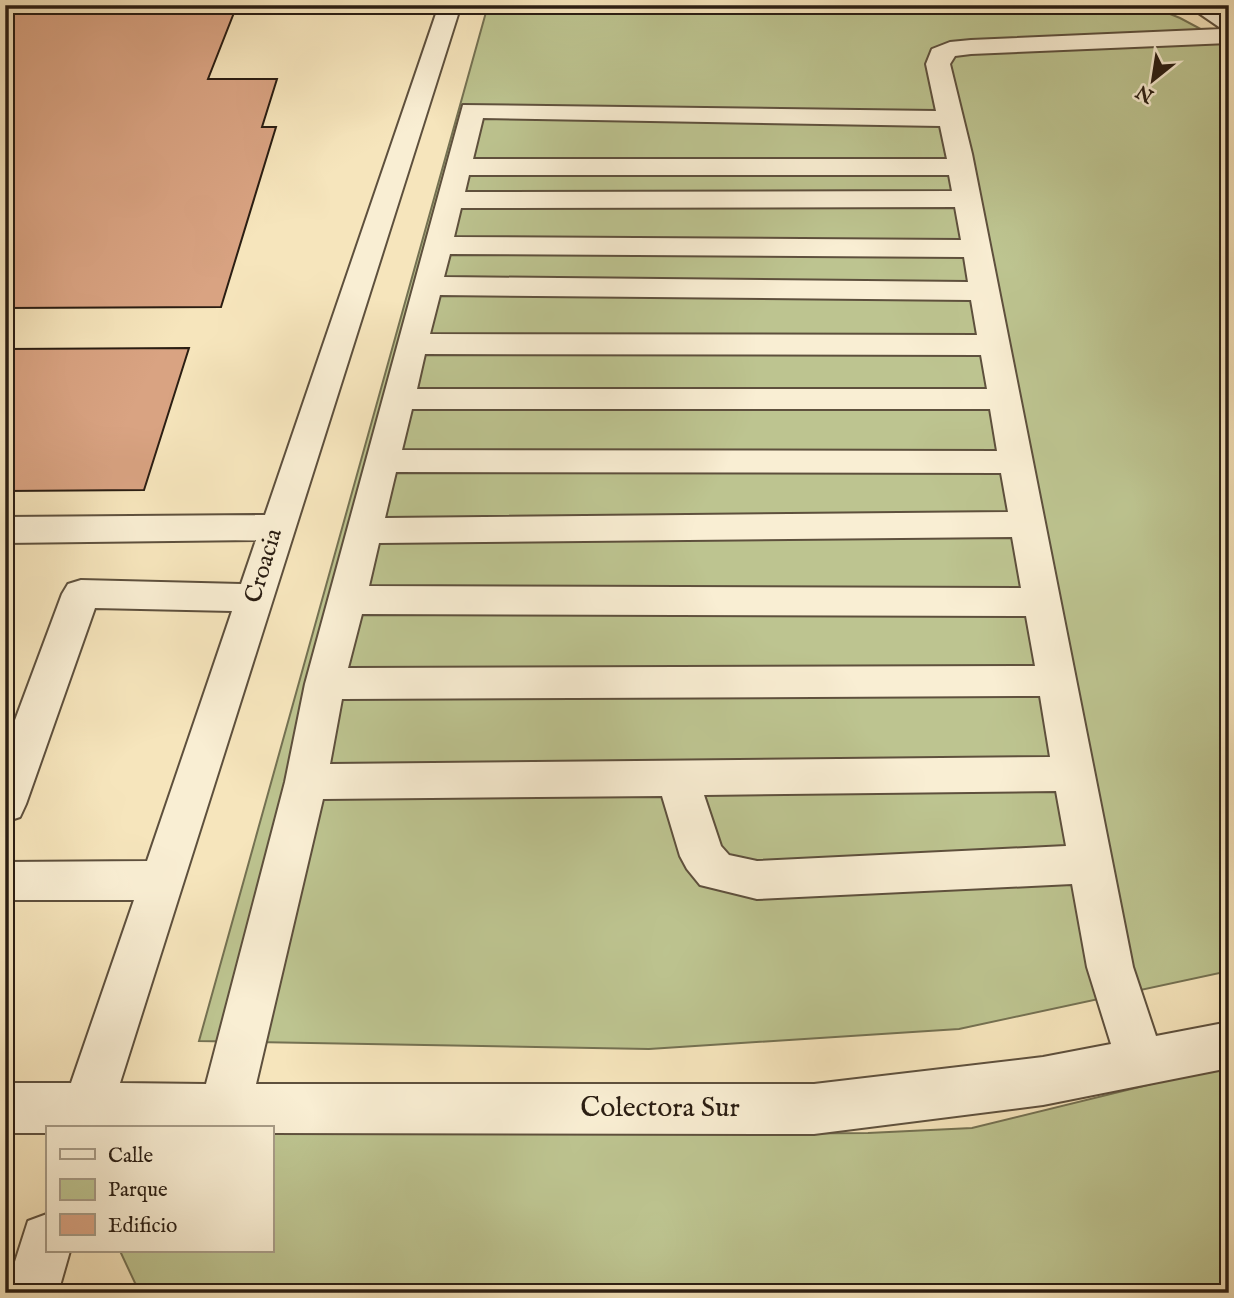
<svg xmlns="http://www.w3.org/2000/svg" width="1234" height="1298" font-family="'IM FELL English',serif">
<rect width="100%" height="100%" fill="#f6e5bc"/>
<filter id="stains"><feTurbulence type="fractalNoise" baseFrequency=".00286" numOctaves="4"/><feColorMatrix values="0 0 0 0 .2 0 0 0 0 .09 0 0 0 0 .02 0 0 0 .5 -.17"/></filter>
<radialGradient id="worn" r=".72"><stop offset=".6" stop-color="#630" stop-opacity="0"/><stop offset="1" stop-color="#630" stop-opacity=".3"/></radialGradient>
<!-- green -->
<g fill="#bdc490" stroke="#747152" stroke-width="2">
<path d="M488,5H1148L1180,18L1229,44V971L959,1029L649,1049L199,1041Z"/>
<path d="M1229,1065V1293H145L135,1283L120,1251H271V1130L741,1134L868,1133L972,1128Z"/>
</g>
<!-- building -->
<g fill="#d9a382" stroke="#2b1e13" stroke-width="2">
<path d="M5,5H237L208,79H277L262,127H276L221,307L5,308Z"/>
<path d="M189,348L144,490L5,491V349Z"/>
</g>
<g fill="none" stroke-linecap="round" stroke-linejoin="round">
<!-- minor casing -->
<g stroke="#5e503d" stroke-width="4">
<g id="minor">
<path d="M439,5H461L120,1083L206,1084L285,782L305,684L463,105L936,111L926,64L932,49L950,42L971,40L1222,29L1187,5H1214L1229,14V43L971,54L955,56L950,64L972,154L1133,967L1156,1036L1229,1022V1068L1043,1105L814,1134L271,1133V1128H47V1133H5V1083H71L134,900H5V862L147,861L232,611L95,608L26,804L20,817L5,822V747L62,594L68,584L81,580L241,584L256,540L5,543V517L265,515ZM483,118L940,126L947,159H473ZM469,175H949L952,191L465,192ZM955,207L961,240L454,237L461,208ZM450,254L964,257L968,282L444,277ZM440,295L971,300L977,335L430,334ZM425,354L981,355L987,389H417ZM412,409H990L997,451L402,450ZM396,472L1001,473L1008,512L385,518ZM1012,537L1021,588L369,586L379,543ZM362,614L1026,616L1035,666L348,668ZM1040,696L1050,757L330,764L342,699ZM1056,791L1066,846L757,861L729,855L721,846L704,795ZM662,796L680,856L687,869L700,885L757,899L1072,884L1087,967L1111,1044L1043,1057L814,1084H256L323,799Z"/>
<path d="M47,1214V1251H70L58,1293H5L28,1221Z"/>
</g>
</g>
<!-- minor -->
<use href="#minor" fill="#f9eed3" fill-rule="evenodd"/>
</g>
<g text-anchor="middle" dominant-baseline="central" stroke-width="7" stroke-linejoin="round" paint-order="stroke">
<!-- street labels -->
<g font-size="24" fill="#2b1e13" stroke="#f9eed3">
<text transform="translate(264 566) rotate(-73)">Croacia</text>
</g>
<!-- near-street labels -->
<g font-size="28" fill="#2b1e13" stroke="#f9eed3">
<text x="660" y="1108">Colectora Sur</text>
</g>
</g>
<!-- margin -->
<rect width="1234" height="1298" fill="none" stroke="#f6e5bc" stroke-width="28"/>
<rect x="7" y="7" width="1220" height="1284" fill="none" stroke="#2b1e13" stroke-width="3.5"/>
<rect x="14" y="14" width="1206" height="1270" fill="none" stroke="#2b1e13" stroke-width="2"/>
<!-- legend -->
<rect x="46" y="1126" width="228" height="126" fill="#f9eed3" stroke="#a79b86" stroke-width="2"/>
<rect x="60" y="1149" width="35" height="10" fill="#f9eed3" stroke="#a79b86" stroke-width="2"/>
<text x="108" y="1162" font-size="21" fill="#2b1e13">Calle</text>
<rect x="60" y="1179" width="35" height="21" fill="#bdc490" stroke="#a79b86" stroke-width="2"/>
<text x="108" y="1196" font-size="21" fill="#2b1e13">Parque</text>
<rect x="60" y="1214" width="35" height="21" fill="#d9a382" stroke="#a79b86" stroke-width="2"/>
<text x="108" y="1232" font-size="21" fill="#2b1e13">Edificio</text>
<!-- north arrow -->
<g transform="translate(1153 80) rotate(210)" stroke="#f9eed3" stroke-width="5" paint-order="stroke">
<path d="M0-5L12 26L0 18L-12 26Z" fill="#2b1e13"/>
<text y="-10" font-size="19" font-weight="bold" text-anchor="middle" fill="#2b1e13">N</text>
</g>
<rect width="100%" height="100%" filter="url(#stains)"/>
<rect width="100%" height="100%" fill="url(#worn)"/>
</svg>
